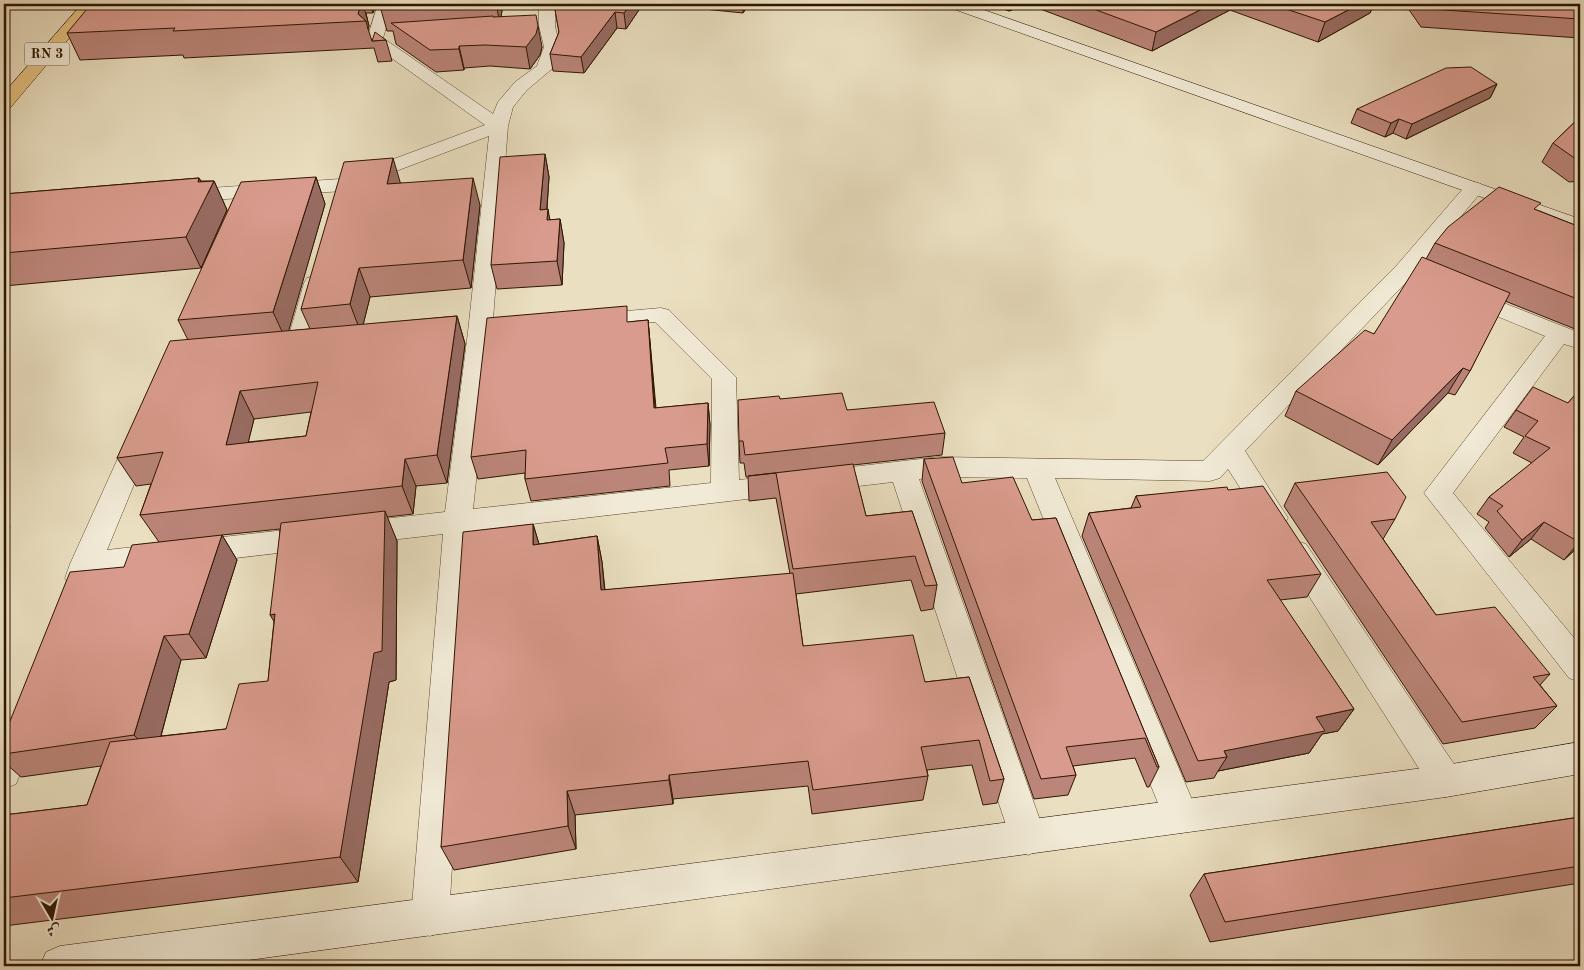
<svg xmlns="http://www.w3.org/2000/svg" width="1584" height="970" font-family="'Old Standard TT',Amiri,serif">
<rect width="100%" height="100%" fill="#eadfc0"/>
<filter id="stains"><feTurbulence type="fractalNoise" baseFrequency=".004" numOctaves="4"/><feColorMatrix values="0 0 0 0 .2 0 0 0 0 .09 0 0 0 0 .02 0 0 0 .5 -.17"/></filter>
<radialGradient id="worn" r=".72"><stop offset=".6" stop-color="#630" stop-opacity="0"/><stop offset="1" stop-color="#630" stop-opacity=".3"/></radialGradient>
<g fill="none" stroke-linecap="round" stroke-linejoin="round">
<!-- street casing -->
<g stroke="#5e4830" stroke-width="1">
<g id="street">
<path d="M378,4H393L383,38L493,114L498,102L515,82L537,66L544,47L539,26V4H555V26L560,47L553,68L527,90L513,107L508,126L492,332L473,509L711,483L712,379L655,322L592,328L584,326L580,321L584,316L592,314L661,308L669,310L736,377L739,480L938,457L1203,461L1397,265L1467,184L1474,182L1481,184L1484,188L1481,192L1413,275L1245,451L1288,518L1284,525L1274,529L1264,525L1228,469L1220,478L1210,481L1055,478L1199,816L1194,828L1181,833L1168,828L1027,478L938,477L919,479L1046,837L1041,849L1028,855L1015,849L1010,837L893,482L472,531L449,917L444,931L430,936L416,931L411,917L443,534L97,574L91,586L80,590L69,586L65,578L70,564L128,436L132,430L141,427L150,430L154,436L107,550L445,512L468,332L489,136L343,191L182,202L175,200L172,196L175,192L182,190L340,179L485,125L369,42L367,39Z"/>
<path d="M315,276L323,278L326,283L309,349L305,354L297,357L289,354L285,349L304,283L307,278Z"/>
<path d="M1466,288L1580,333V349L1564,344L1453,493L1580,645V682L1569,678L1424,493L1545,336L1458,300L1455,295L1458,290Z"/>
<path d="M1296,541L1306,544L1458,770L1464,781L1458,792L1446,797L1434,792L1286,560L1281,552L1286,544Z"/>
<path d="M21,715L33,719L38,730L16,784L4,789V731L9,719Z"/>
</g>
</g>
<!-- secondary casing -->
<g stroke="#2f1500" stroke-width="1">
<g id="secondary">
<path d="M945,4H967L1580,219V232L948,7Z"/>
<path d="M1580,742V774L1446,797L205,966H40L46,952L60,946L1446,765Z"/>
</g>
</g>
<!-- primary casing -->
<g stroke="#2f1500" stroke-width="1">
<path id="primary" d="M82,4H98L10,108L4,109V93Z"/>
</g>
<!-- street -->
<use href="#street" fill="#f1ead6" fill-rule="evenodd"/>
<!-- secondary -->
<use href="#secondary" fill="#f1ead6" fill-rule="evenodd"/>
<!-- primary -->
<use href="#primary" fill="#e5c080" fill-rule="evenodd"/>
</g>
<!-- wall -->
<g fill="#bb8579" stroke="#2f1500" fill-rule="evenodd">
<path d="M99,4H376L373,13H366L369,26L368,29L372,41L386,40L392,61L378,62L374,48L184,58L183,55L80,60L67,33L102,9Z"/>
<path d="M380,4H503L501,17L542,47L540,55L530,69L490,66L464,68V70L436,72L396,44L393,31H387L380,6Z"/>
<path d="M554,4H643L626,29L617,28L584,73L553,71L550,54L559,32Z"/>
<path d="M654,4H749L743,13Z"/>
<path d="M989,4H1374L1370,13L1318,42L1230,10L1152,51L1027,4L1009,11Z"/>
<path d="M1405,4H1580V38L1421,27Z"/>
<path d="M1497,84L1490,98L1406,139L1393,133L1385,137L1351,123L1357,109Z"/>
<path d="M1580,117V181L1569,182L1542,162L1553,143Z"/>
<path d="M545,154L549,177L547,209L550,220L560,219L564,243L562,285L497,289L491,265Z"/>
<path d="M316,177L325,204L288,331L310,329L301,309L401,183L480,205L471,288L370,297L363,325L457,316L465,344L447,483L416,486L413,514L387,517L397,541L396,680L389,682L358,882L4,926V815L87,805L101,766L21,777L4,762V736L124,567L159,542L140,515L151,484L136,486L117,458L188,340L178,320ZM311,412L306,436L248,442L254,419ZM280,529L274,621L268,681L226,729L161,736L181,660L206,658L237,560L222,535Z"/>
<path d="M199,178L201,181H214L227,210L201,268L4,286V194Z"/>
<path d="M1537,210L1580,227V331L1505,301L1470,371L1455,395L1448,393L1378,465L1285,416L1296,391L1374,334L1426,259L1435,243Z"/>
<path d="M648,320L656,408L708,403L710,425L709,466L669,470L670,486L531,501L525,479V473L478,479L471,457L629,322Z"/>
<path d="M1580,389V505L1579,507L1580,508V545L1564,560L1531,539L1509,557L1485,528L1489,522L1477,514L1489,497L1532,463L1513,453L1524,437L1504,427L1516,410L1568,403Z"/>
<path d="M780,399L847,410L945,433L942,455L853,465L866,516L912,511L937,585L933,609L921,611L911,580L796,594L803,646L925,682L969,677L1004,779L997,803L983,805L972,765L927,770L928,776L923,800L812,814L808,786L673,799V804L575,815L576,849L454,870L441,847L533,524L539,544L597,536L602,562L605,590L790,574L776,498L749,501L748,477H746L744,463H740L739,441Z"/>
<path d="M924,459L962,483L1032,520L1056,518L1159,767L1149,787H1147L1135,758L1073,766L1076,775L1068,795L1034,799L922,481Z"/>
<path d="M1295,483L1395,519L1383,539L1436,615L1550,674L1540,685L1557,706L1535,728L1443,744L1284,506Z"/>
<path d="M1228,490L1321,574L1307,597L1280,600L1354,709L1338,731L1322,734L1309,753L1218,771L1214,778L1186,782L1082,536L1089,513L1131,508L1136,496Z"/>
<path d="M1580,817V883L1210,942L1190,895L1204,874Z"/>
</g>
<!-- shaded-wall -->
<g fill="#986c63" stroke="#2f1500">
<path d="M361,4H363L369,26L368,29L366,21L358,14Z"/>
<path d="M370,4H376L373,13Z"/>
<path d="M496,4H503L500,23Z"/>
<path d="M631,4H643L626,29L624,13Z"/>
<path d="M743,4H749L743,13Z"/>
<path d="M1010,4H1027L1009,11Z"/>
<path d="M1212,4H1232L1230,10L1152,51L1156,32Z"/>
<path d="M1360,4H1374L1370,13L1318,42L1325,22Z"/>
<path d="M615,12L617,28L584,73L581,57Z"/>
<path d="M538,26L542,47L540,55L530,69L526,47Z"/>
<path d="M459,46L464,68V70L459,49Z"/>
<path d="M1497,84L1490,98L1406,139L1412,124Z"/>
<path d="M1399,119L1393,133L1385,137L1391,123Z"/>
<path d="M545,154L549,177L545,234L540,210Z"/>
<path d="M393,158L401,185L387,184Z"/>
<path d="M316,177L325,204L286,340L273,312Z"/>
<path d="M199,178L207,195L214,181L227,210L201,268L186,237L198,182Z"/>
<path d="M473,178L480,205L471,288L463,260Z"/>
<path d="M548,209L552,233L547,220Z"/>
<path d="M560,219L564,243L562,285L557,261Z"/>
<path d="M359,268L370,297L361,333L350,304Z"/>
<path d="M457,316L465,344L447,483L437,455Z"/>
<path d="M648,320L650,342L657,430L654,408Z"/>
<path d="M1463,368L1448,393L1378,465L1392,440Z"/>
<path d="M240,391L254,419L241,472L226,445Z"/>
<path d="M708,403L710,425L709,466L707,444Z"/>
<path d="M405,459L416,486L413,514L402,486Z"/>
<path d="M1580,500V505L1578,507L1575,505Z"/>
<path d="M385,511L397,541L396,680L389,682L358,882L340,857Z"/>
<path d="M4,520L10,527L4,539Z"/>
<path d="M1544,522L1531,539L1509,557L1522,540Z"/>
<path d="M533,524L541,551L533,545Z"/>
<path d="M222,535L237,560L206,658L189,634Z"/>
<path d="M597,536L602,562L607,617L601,590Z"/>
<path d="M1580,541V545L1564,560L1579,542Z"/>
<path d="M275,614L288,644L270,615Z"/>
<path d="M164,636L181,660L155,758L134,735Z"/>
<path d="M1354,709L1338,731L1322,734L1309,753L1218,771L1227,757L1224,751L1316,717Z"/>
<path d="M669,775L673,799V804L669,780Z"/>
<path d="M567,791L575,815L576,849L568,826Z"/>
</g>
<!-- building -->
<g fill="#d99b8d" stroke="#2f1500" fill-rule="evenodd">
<path d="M252,4H361L358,14L366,21L173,31L175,28L67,33L87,9Z"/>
<path d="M380,4H410L380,6Z"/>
<path d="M554,4H631L624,13L615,12L581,57L550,54L559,32Z"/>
<path d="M1080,4H1212L1156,32Z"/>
<path d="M1271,4H1360L1325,22Z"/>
<path d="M1425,4H1580V19L1429,9Z"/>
<path d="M536,15L538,26L536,34L526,47L485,45L459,46V49L430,50L391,23L493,16V17Z"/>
<path d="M375,32L386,40L372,41Z"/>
<path d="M1471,67L1497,84L1412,124L1399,119L1391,123L1357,109L1446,68Z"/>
<path d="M1580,117V162L1553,143Z"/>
<path d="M545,154L540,210L548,209L547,220L560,219L557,261L491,265L500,157Z"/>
<path d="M393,158L387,184L473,178L463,260L359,268L350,304L301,309L344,162Z"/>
<path d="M316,177L273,312L178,320L241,182Z"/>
<path d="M199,178L198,182L214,181L186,237L4,253V194Z"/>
<path d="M1499,187L1541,203L1534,209L1580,227V300L1435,243L1448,227Z"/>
<path d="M1422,257L1510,293L1470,371L1463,368L1392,440L1296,391L1365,330L1374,334Z"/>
<path d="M627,306V322L648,320L654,408L708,403L707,444L665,448L668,463L525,479L526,450L471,457L487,318Z"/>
<path d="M457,316L437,455L405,459L402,486L140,515L163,452L117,458L170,341ZM318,382L306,436L226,445L240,391Z"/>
<path d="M1533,387L1568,403L1580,389V500L1575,505L1580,508V541L1579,542L1544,522L1522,540L1497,511L1503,506L1489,497L1550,448L1525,436L1538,421L1516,410Z"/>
<path d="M842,393L847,410L934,402L945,433L745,455L743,441H739L738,400L779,396L780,399Z"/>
<path d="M953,457L962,483L1013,477L1032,520L1056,518L1159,767H1157L1145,738L1066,747L1076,775L1041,779L924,459Z"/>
<path d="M853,464L866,516L912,511L937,585L925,586L915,556L793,569L776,473L748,476Z"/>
<path d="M1387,472L1406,497L1395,519L1371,522L1436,615L1495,607L1550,674L1533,677L1557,706L1462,722L1295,483Z"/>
<path d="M1263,486L1321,574L1267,580L1354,709L1316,717L1325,731L1224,751L1227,757L1198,761L1089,513L1141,507L1136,496L1227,487L1228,490Z"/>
<path d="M385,511L382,651L374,653L340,857L4,898V815L87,805L110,742L226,729L239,684L268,681L275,614L270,615L281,523Z"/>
<path d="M533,524V545L597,536L601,590L793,573L803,646L913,635L925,682L969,677L1004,779L990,781L979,740L921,747L928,776L813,790L808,761L669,775V780L567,791L568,826L441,847L463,532Z"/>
<path d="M222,535L189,634L164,636L134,735L4,754V736L70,572L124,567L132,545Z"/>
<path d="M1580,817V866L1225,922L1204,874Z"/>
</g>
<g text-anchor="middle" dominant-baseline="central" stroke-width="5" stroke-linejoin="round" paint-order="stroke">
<!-- shield labels -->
<rect fill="#f1ead6" stroke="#695540" stroke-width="1" x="24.5" y="42.5" width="45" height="23" rx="4"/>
<g font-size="14" font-weight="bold" fill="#2f1500">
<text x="47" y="54">RN 3</text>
</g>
</g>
<!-- margin -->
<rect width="1584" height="970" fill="none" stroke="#eadfc0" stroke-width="20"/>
<rect x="5" y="5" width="1574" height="960" fill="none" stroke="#2f1500" stroke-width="2.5"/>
<rect x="10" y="10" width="1564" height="950" fill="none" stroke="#2f1500"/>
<!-- north arrow -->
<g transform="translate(52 918) rotate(171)" stroke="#f1ead6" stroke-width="4" paint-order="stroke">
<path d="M0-4L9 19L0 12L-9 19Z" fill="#2f1500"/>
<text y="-8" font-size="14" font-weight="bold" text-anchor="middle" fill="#2f1500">ش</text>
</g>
<rect width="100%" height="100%" filter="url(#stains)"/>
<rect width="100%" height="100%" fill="url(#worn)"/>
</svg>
